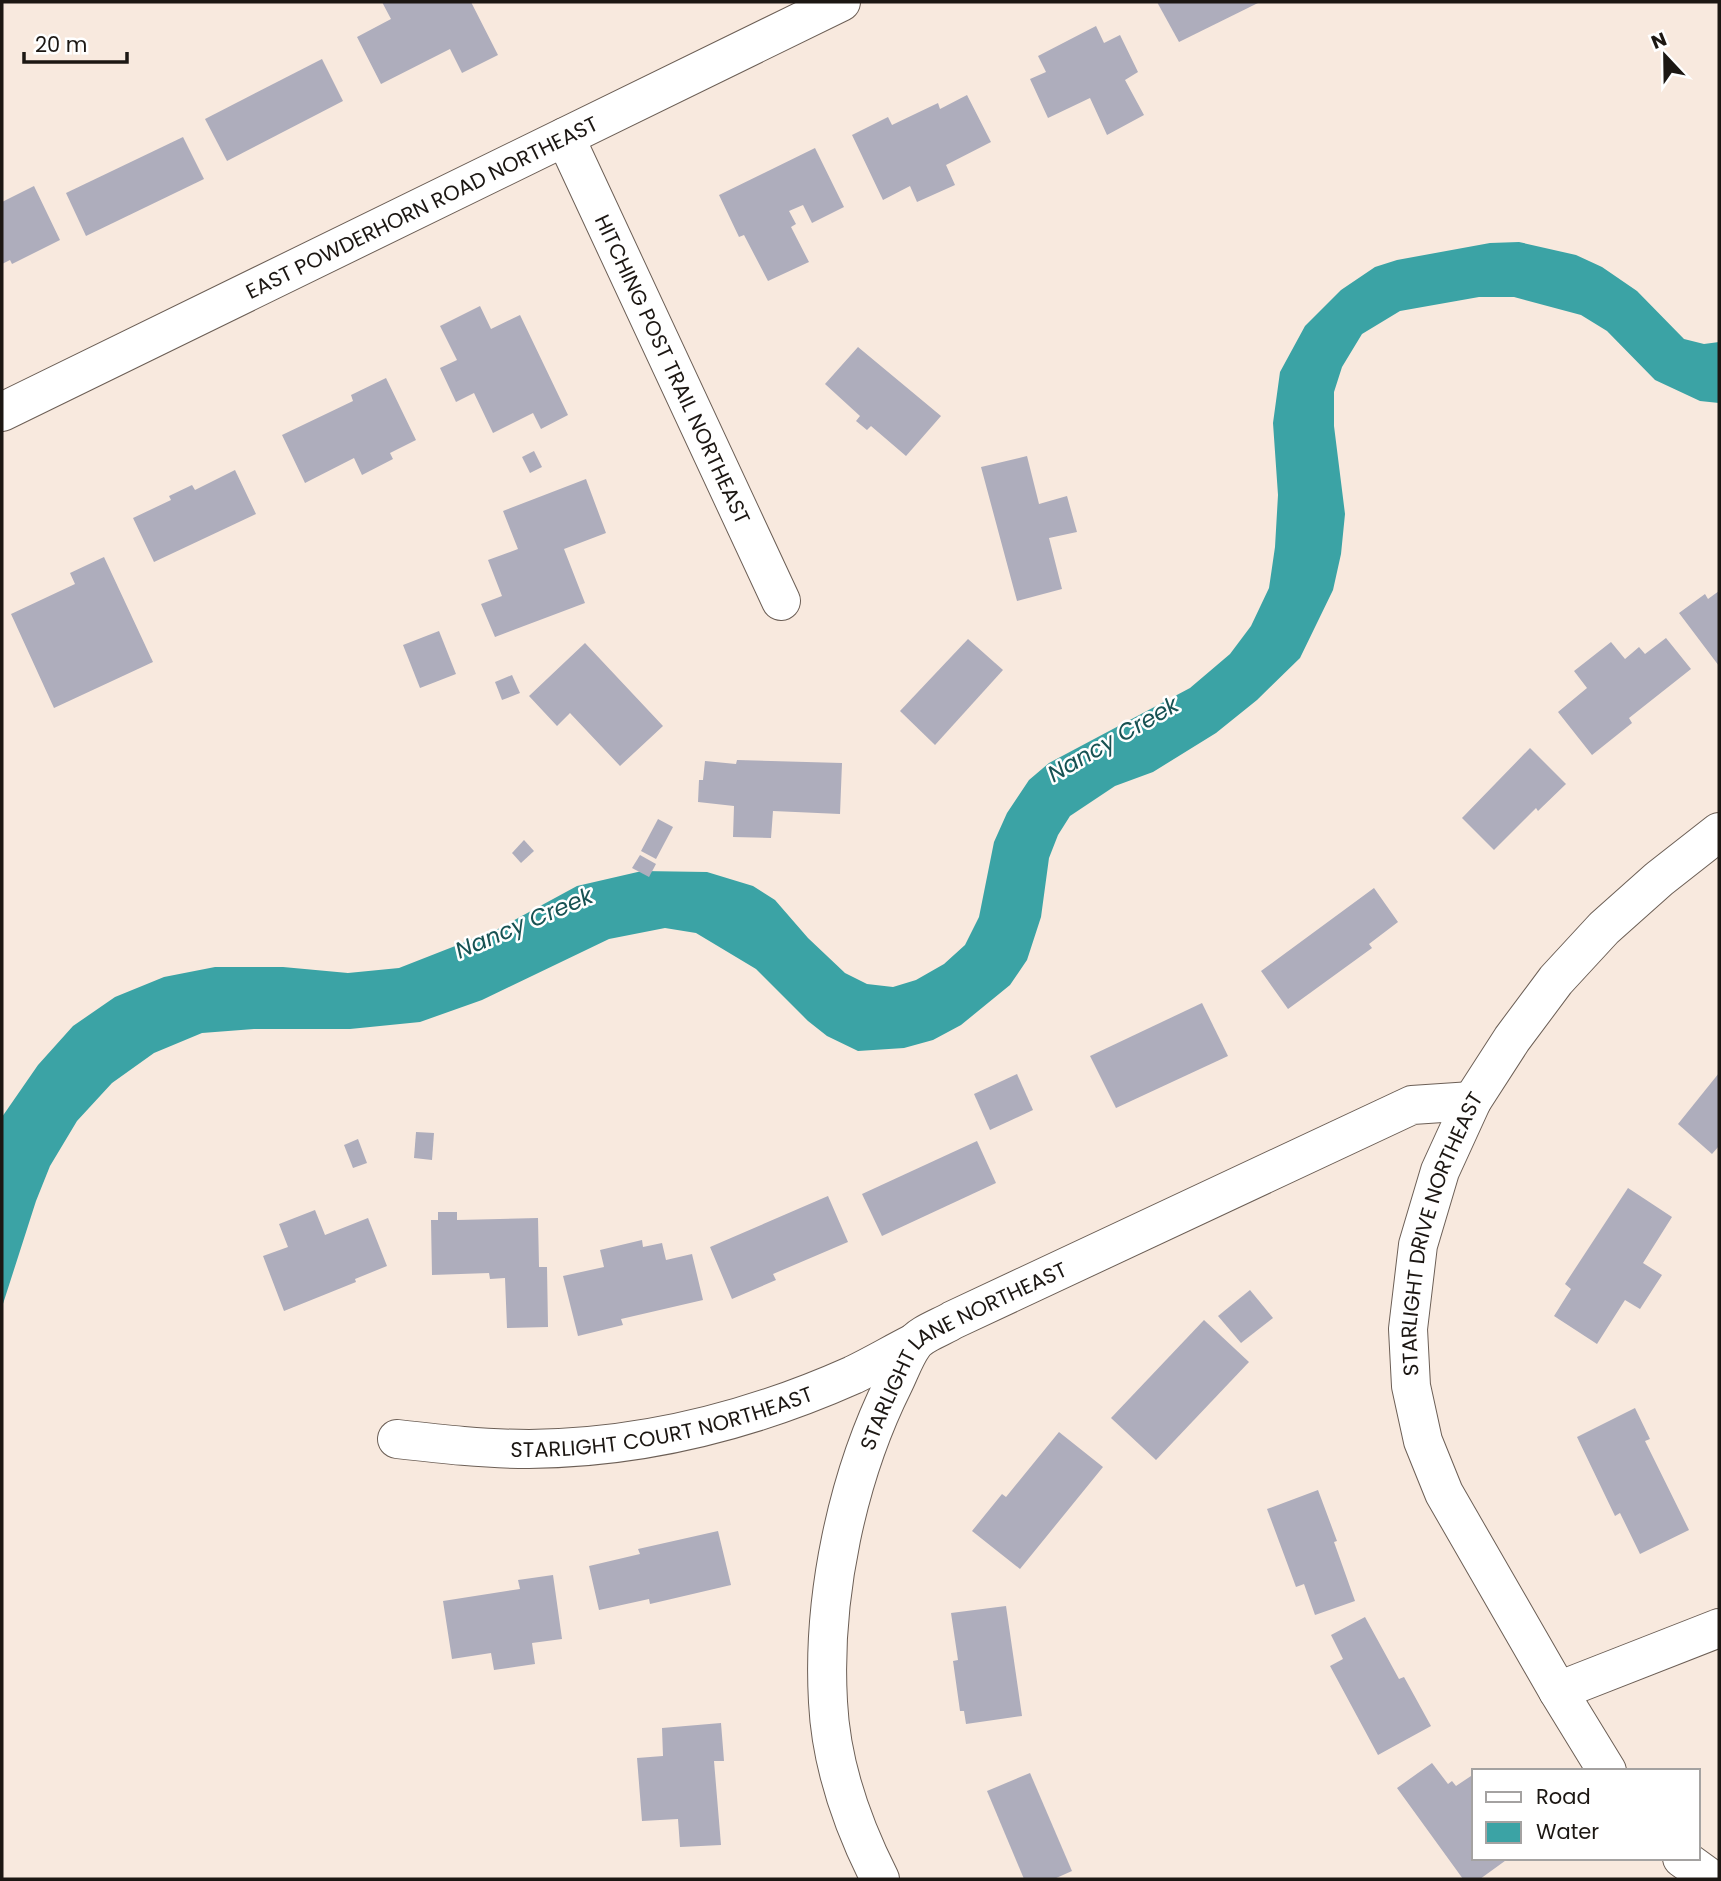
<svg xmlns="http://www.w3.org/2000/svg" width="1721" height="1881" font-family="Poppins,sans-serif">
<rect width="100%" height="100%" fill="#f8e9de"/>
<!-- water -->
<path fill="#3ba3a5" d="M1519,242L1576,255L1602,267L1637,291L1684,339L1704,344L1719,342V403L1700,401L1655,380L1607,331L1581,315L1514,297H1479L1400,311L1362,334L1342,367L1334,392V426L1345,514L1341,554L1333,590L1300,658L1257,700L1216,733L1153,772L1115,786L1070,816L1058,835L1049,858L1041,917L1027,960L1010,985L961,1025L933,1040L904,1048L858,1051L827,1036L808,1021L756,969L696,933L665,928L609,939L482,1000L420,1022L350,1029H254L202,1033L154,1053L112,1083L77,1121L50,1166L36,1201L2,1307V1117L38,1065L73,1026L115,997L164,977L215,967H283L348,973L399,968L496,930L577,886L642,871L707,872L753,886L775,900L808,938L845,973L867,984L893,987L916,980L944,964L965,945L979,917L994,842L1007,813L1029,780L1049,763L1190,688L1230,654L1251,626L1269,588L1275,547L1278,495L1273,423L1280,372L1305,326L1341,290L1375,267L1397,260L1490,243Z"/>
<!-- building -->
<g fill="#aeadbc">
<path d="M382,2H471L498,55L462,73L450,49L381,84L357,37L391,19Z"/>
<path d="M1157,2H1260L1179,42Z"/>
<path d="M1096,26L1104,43L1120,35L1138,72L1125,80L1144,115L1107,135L1090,98L1048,118L1030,79L1046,72L1038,56Z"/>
<path d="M322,59L343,101L227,161L205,119Z"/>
<path d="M967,95L991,142L946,165L955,185L917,202L910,186L883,200L852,135L888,117L892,125L938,103L940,109Z"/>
<path d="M183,137L204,179L86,236L66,193Z"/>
<path d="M815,148L844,207L812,223L803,205L789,211L796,224L791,227L809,262L768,281L744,235L739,237L719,195Z"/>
<path d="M34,186L60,240L12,264L10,260L2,264V202Z"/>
<path d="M480,306L491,329L520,315L568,415L541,429L533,413L493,433L474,393L456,402L440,368L457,360L440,326Z"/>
<path d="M858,347L941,416L906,456L871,426L867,430L856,421L860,416L825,384Z"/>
<path d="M386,378L416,440L390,453L393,459L362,475L354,458L305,483L282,435L353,401L351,395Z"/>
<path d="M534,451L542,467L530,473L522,457Z"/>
<path d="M1027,456L1039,504L1067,496L1077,532L1049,538L1062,589L1017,601L981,467Z"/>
<path d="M235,470L256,514L154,562L133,518L171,500L169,496L192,485L195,490Z"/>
<path d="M586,479L606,533L564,549L585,603L495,637L481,604L502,596L488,560L518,549L503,511Z"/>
<path d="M104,557L153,662L54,708L11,614L75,584L70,573Z"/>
<path d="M1719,591V666L1679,613L1705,594L1708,599Z"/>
<path d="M439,631L456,674L420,688L403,645Z"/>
<path d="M1666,638L1691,669L1629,718L1632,723L1592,755L1558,712L1587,688L1574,671L1611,642L1625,659L1639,647L1645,654Z"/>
<path d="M968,639L1003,670L935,745L900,711Z"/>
<path d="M585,643L663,726L620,766L570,713L557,726L529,696Z"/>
<path d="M512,675L520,693L502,700L495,682Z"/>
<path d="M1530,748L1566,784L1538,811L1536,808L1494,850L1462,818Z"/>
<path d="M737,760L842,763L840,814L773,811L771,838L733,837L734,806L698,802L699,780H703L705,761L736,764Z"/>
<path d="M658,819L673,827L656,859L641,851Z"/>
<path d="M524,840L534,851L521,863L512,853Z"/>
<path d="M640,855L656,864L649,877L632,868Z"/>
<path d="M1374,888L1398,922L1369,944L1372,948L1288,1009L1261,971Z"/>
<path d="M1202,1003L1228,1056L1116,1108L1090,1056Z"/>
<path d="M1719,1073V1146L1712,1154L1678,1124Z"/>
<path d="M1017,1074L1033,1110L990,1130L974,1094Z"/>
<path d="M416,1132L434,1133L432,1160L414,1158Z"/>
<path d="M358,1139L367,1163L353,1168L344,1145Z"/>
<path d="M977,1141L996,1183L882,1236L862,1194Z"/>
<path d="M1628,1188L1672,1217L1643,1263L1662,1275L1640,1309L1625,1300L1597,1344L1554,1316L1571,1289L1565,1284Z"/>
<path d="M828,1196L848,1242L773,1274L776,1280L732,1299L710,1247Z"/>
<path d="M315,1210L325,1235L368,1218L387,1266L355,1279L356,1282L284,1311L263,1256L288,1247L279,1224Z"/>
<path d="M438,1212H457V1220L538,1218L539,1267H547L548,1327L507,1328L505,1278L490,1279L489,1273L432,1275L431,1220H438Z"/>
<path d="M642,1240L643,1247L662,1243L666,1260L692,1254L703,1300L621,1319L623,1325L578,1336L563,1276L604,1267L600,1250Z"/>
<path d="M1250,1290L1273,1318L1241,1343L1218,1316Z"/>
<path d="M1204,1320L1249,1362L1156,1460L1111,1418Z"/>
<path d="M1635,1408L1650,1439L1645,1441L1689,1530L1640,1554L1620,1513L1615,1516L1577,1437Z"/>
<path d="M1059,1432L1103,1467L1020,1569L972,1531L1002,1494L1006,1497Z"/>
<path d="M1318,1490L1337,1541L1334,1542L1355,1601L1315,1615L1304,1584L1296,1587L1267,1509Z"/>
<path d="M718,1531L731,1585L650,1604L649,1599L599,1610L589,1566L640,1554L638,1549Z"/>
<path d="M553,1575L562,1639L532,1643L535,1664L494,1670L491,1653L452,1659L443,1601L520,1589L518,1580Z"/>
<path d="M1006,1606L1022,1716L966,1724L964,1711H960L953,1661L958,1660L951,1613Z"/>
<path d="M1365,1617L1399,1679L1404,1677L1431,1726L1378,1755L1330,1666L1343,1659L1331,1635Z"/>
<path d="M721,1723L724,1761H714L721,1845L680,1847L678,1819L642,1821L637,1758L663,1756L662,1728Z"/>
<path d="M1432,1763L1448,1784L1452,1781L1456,1786L1471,1776L1474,1781V1797L1471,1799L1474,1804V1858H1509L1480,1879H1463L1397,1788Z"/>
<path d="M1030,1773L1072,1871L1054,1879H1024L987,1791Z"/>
</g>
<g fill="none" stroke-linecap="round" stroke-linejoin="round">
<!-- street casing -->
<g stroke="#6c5f56" stroke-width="40">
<g id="street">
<path id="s1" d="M565,137L781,601"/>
<path id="s2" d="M2,412L841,2"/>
<path id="s3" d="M397,1439C441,1444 485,1449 529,1449C641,1448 752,1420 853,1375C874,1365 894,1353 914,1343"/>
<path d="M1558,1691L1719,1628"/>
<path id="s4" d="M1607,1771L1558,1691L1444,1493L1423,1441L1411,1386L1408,1329L1418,1245L1440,1171L1472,1101L1512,1039L1556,980L1604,928L1659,879L1719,832"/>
<path d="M1682,1858L1711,1879"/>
<path id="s5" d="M880,1879C853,1826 831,1763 828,1702C822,1597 847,1477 894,1383C900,1371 905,1356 913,1345C920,1334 942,1327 953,1320L1412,1105L1472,1101"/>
</g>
</g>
<!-- street -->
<use href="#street" stroke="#fff" stroke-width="38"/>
</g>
<g text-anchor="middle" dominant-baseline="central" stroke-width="5" stroke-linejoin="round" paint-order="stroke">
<!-- street labels -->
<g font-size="21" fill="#1c1713" stroke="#fff">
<text stroke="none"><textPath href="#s2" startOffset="467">EAST POWDERHORN ROAD NORTHEAST</textPath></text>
<text stroke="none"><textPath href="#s1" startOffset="256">HITCHING POST TRAIL NORTHEAST</textPath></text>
<text stroke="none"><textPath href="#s4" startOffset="592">STARLIGHT DRIVE NORTHEAST</textPath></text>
<text stroke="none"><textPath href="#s5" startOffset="586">STARLIGHT LANE NORTHEAST</textPath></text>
<text stroke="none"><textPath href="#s3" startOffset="268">STARLIGHT COURT NORTHEAST</textPath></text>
</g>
<!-- water labels -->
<g font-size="23" font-style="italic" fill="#175253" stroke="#fff">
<text transform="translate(1113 739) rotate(-30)">Nancy Creek</text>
<text transform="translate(524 923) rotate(-23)">Nancy Creek</text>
</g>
</g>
<!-- border -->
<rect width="1721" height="1881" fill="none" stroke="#1c1713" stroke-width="7"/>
<!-- legend -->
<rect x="1472" y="1769" width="228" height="91" fill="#ffffff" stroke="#a4a2a1" stroke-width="2"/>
<rect x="1486" y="1792" width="35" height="10" fill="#ffffff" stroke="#a4a2a1" stroke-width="2"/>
<text x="1536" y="1804" font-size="21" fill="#1c1713">Road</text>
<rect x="1486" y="1822" width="35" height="21" fill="#3ba3a5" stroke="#a4a2a1" stroke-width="2"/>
<text x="1536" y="1839" font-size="21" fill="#1c1713">Water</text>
<!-- north arrow -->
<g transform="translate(1665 56) rotate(338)" stroke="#ffffff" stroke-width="5" paint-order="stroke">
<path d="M0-5L12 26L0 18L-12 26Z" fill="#1c1713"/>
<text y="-10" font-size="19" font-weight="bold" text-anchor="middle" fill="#1c1713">N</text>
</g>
<!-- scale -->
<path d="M24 52v10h103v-10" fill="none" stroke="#1c1713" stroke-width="3.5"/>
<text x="35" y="52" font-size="21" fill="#1c1713" stroke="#ffffff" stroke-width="5" paint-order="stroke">20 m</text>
</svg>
